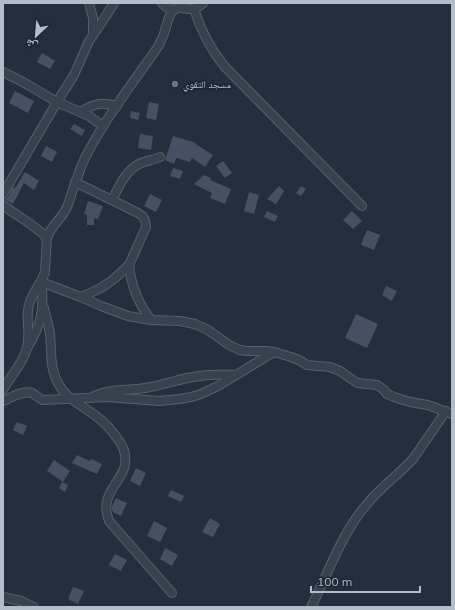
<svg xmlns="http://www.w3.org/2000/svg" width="455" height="610" font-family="Mulish,'Noto Naskh Arabic',sans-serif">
<rect width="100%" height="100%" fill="#242f3e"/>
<!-- building -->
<g fill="#455162">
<path d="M42,53L55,61L50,69L37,62Z"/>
<path d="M15,91L34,101L28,113L9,103Z"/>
<path d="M149,102L159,104L156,120L146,118Z"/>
<path d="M131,111L140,113L138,120L130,118Z"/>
<path d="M74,124L85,130L82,136L70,129Z"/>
<path d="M140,134L153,136L151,150L138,148Z"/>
<path d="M173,136L196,143V144L213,155L205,167L192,158L190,162L176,158L174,164L165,160Z"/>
<path d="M46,146L57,152L52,162L41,156Z"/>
<path d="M223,161L232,173L225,178L216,166Z"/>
<path d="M173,168L183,171L180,179L170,176Z"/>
<path d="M25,172L39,181L34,190L24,183L13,204L4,199L8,197L13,187L15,188Z"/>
<path d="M204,175L211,178L210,180L231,189L225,204L210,198L212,193L194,184Z"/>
<path d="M279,186L284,191L276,204L267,199Z"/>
<path d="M301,186L306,189L301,196L296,193Z"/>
<path d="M249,192L259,195L254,214L244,211Z"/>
<path d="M150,194L162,200L156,212L144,206Z"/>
<path d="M88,201L103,206L98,219L94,218V225H87V215L84,214Z"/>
<path d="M267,211L278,216L275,222L264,217Z"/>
<path d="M352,211L362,221L353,229L343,220Z"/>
<path d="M367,230L380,235L374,250L361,245Z"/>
<path d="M386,286L397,291L392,301L382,295Z"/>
<path d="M356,314L378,324L367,348L345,338Z"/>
<path d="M17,422L27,426L23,435L13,430Z"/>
<path d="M77,455L90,461L91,459L102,464L97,474L72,463Z"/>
<path d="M54,460L70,471L63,482L47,471Z"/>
<path d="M136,468L146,473L140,486L130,481Z"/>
<path d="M62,482L68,485L65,492L59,488Z"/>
<path d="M171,490L184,496L181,502L168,496Z"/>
<path d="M116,498L127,503L121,516L113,512L112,509V506Z"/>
<path d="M210,518L220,524L213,537L202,532Z"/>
<path d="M154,521L167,528L160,542L147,536Z"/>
<path d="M165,548L178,555L172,566L160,559Z"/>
<path d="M115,554L127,560L121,571L109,565Z"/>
<path d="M73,587L84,591L78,604L68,599Z"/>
</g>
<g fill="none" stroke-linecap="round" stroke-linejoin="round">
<!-- minor casing -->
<g stroke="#565f6c" stroke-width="10">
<g id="minor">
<path d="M89,3L93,18V35"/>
<path d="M162,3L165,6L172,11"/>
<path d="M194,9C201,31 211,50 225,67L362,206"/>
<path d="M3,72L23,82L57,102L89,116L103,126"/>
<path d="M81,112C94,103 102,102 117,106"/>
<path d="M75,182L138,213C144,216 146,220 146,227L129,265L115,278L107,284L99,289L81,297"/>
<path d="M3,194L57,102L74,75L89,41L102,22L114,3"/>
<path d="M112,200C119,187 125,171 139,164C145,161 153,160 160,157"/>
<path d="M3,205C18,217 34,224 47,238"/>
<path d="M129,265C131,286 138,303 151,320"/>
<path d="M44,308C46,317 49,325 50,334C52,352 49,368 59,385C67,399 83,406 96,416C104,422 111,429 117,438C120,442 123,446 124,451C133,480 96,488 109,521L172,593"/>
<path d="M27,348C41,326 45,308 41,282L81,297L101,306L128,316L151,320L180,321L195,324L208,330L229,345L240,350L246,351H266L274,352L291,357L299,360L307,365L330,367L340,371L357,383L377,385L384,390L387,394L394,397L410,402L428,405L452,414"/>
<path d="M3,390C10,376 23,364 27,348C31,333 25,319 29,305C32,293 41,284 45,272L47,238C51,225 62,219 67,207C70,200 72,191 75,184C78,175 81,166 85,158C105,118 134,82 159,45C161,40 164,36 165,30C167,25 168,17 172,12C180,2 190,16 203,3"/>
<path d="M94,396C110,388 127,391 145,388C159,386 173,381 187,378C203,375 220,374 236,375"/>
<path d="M3,401C11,398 22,390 32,393C36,395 38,398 43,400L107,397L159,401L180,399L191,397L201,394L218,386L274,352"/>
<path d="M3,597L21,601L34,607"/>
<path d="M311,607C329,572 341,534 367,504C381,487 398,475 413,459L446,411"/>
</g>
</g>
<!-- minor -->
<use href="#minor" stroke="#38414e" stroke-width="8"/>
</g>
<!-- markers -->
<circle fill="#6b7280" stroke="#1d2633" stroke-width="1.5" cx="175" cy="84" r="4"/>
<g text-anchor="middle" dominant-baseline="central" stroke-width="4" stroke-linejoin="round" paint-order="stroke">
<!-- poi labels -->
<g font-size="10" fill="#b4bcc9" stroke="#1d2633" text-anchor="start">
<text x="183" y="84">مسجد التقوي</text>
</g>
</g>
<!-- border -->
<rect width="455" height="610" fill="none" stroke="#b4bcc9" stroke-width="8"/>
<!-- north arrow -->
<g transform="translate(36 36) rotate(206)" stroke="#1d2633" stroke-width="3" paint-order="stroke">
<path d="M0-3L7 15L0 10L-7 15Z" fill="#b4bcc9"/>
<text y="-6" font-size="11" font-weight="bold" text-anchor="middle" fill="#b4bcc9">ش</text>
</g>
<!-- scale -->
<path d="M311 586v6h109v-6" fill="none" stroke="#b4bcc9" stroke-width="2"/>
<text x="317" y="586" font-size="12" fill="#b4bcc9" stroke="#1d2633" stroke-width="3" paint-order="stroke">100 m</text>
</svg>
